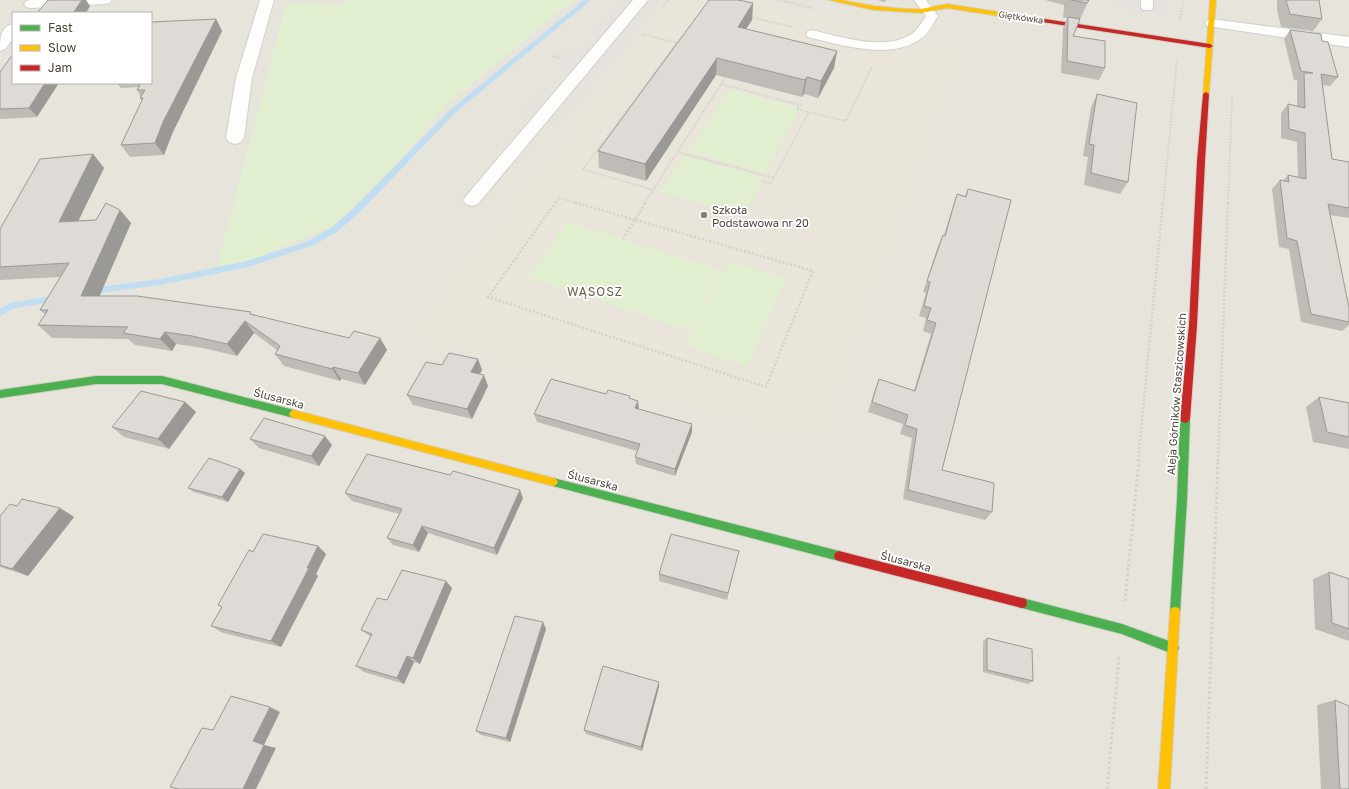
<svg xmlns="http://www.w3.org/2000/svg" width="1349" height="789" font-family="'Golos Text',sans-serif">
<rect width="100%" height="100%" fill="#f4f2ee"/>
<!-- residential -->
<path fill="#e7e4dc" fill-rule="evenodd" d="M0,0H1349V789H0ZM13,13H151V83H13Z"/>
<!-- education -->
<path fill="#eae5da" d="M674,0H756L964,47L820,443L406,341Z"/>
<!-- green -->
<g fill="#e1eecf">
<path d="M349,0H573L447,105L392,169L335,225L252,260L217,268L286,3L337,4Z"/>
<path d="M729,89L801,108L764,173L688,151Z"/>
<path d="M683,155L764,177L744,216L660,192Z"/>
<path d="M567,222L722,270L691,331L528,277Z"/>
<path d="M729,261L786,279L747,367L685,345Z"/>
</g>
<!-- parking -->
<g fill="#e6e3df">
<path d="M621,0H662L558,127L520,114L547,85L555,88L561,81L563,75V71L557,63L550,59L557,52L575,53L592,45L598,38L590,36Z"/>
<path d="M1118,0H1170L1169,16L1116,9Z"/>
</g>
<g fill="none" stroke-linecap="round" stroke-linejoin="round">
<!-- stream -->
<g fill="#c0ddf1" fill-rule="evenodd">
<path d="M584,0H591L455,113L359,213L337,232L314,245L248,267L160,285L92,294L89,293L88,291L92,288L160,279L247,261L308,241L331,228L353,209L451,109Z"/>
<path d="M57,295L61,298L60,300L12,309L0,316V309L10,303Z"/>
</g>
<!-- lane casing -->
<g stroke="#d2d0cb" stroke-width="2">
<g id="lane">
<path d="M914,0H926L938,16C933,23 929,33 922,38C892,61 840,45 808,37L806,34L808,31L812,30C840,37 887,52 913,33C918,29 922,22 926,16Z"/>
<path d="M1141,0H1153V7L1151,10H1143L1141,7Z"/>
</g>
</g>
<!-- street casing -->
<g stroke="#d2d0cb" stroke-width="2">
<g id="street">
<path d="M30,0H112L110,3L105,4L31,8L26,7L24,4L26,1Z"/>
<path d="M260,0H274L252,78L244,138L241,142L235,144L229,142L226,138L236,78Z"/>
<path d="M633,0H648L478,204L472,206L466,204L463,200L466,196Z"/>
<path d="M1212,19L1349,37V47L1207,26L1205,23L1207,20Z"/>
<path d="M13,24V39L5,49L0,51C0,39 0,27 13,24Z"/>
</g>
</g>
<!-- fast casing -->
<g stroke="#d3cfc5" stroke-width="2">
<g id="fast">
<path d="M96,376H162L294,410L297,411L299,414L297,417L294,418L162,384H96L0,398V390Z"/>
<path d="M1185,415L1188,416L1190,419L1187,500L1180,612L1179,616L1175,617L1171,616L1170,612L1177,500L1180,419L1182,416Z"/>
<path d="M553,478L839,551L843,553L844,556L843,559L839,561L553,486L550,485L548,482L550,479Z"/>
<path d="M1022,598L1122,624L1177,644L1179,648L1177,652L1173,654L1122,634L1022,608L1018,607L1017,603L1018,599Z"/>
</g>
</g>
<!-- slow casing -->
<g stroke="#d3cfc5" stroke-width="2">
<g id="slow">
<path d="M829,0H841L874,6L906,9H921L947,4L1025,16L1028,18L1025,20L947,8L921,13L874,10Z"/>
<path d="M1210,0H1216L1209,94L1206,96L1203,94Z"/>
<path d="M294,410L553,478L556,479L558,482L556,485L553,486L294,418L291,417L289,414L291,411Z"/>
<path d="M1175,607L1179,608L1180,612L1170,789H1158L1170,612L1171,608Z"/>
</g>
</g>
<!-- jam casing -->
<g stroke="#d3cfc5" stroke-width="2">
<g id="jam">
<path d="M1025,16L1210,44L1213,46L1210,48L1023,19V17Z"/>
<path d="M1206,92L1209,94L1205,161L1197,325L1190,419L1188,422L1185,423L1182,422L1180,419L1189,325L1197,161L1203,94Z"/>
<path d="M839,551L1022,598L1026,599L1027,603L1026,607L1022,608L839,561L835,559L834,556L835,553Z"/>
</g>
</g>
<!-- path-far2 -->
<g stroke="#d3d2cc" stroke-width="2" stroke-dasharray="1.5 1.5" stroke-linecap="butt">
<path d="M778,0L812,8"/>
<path d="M663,6L668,0"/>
<path d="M749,17L793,27"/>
<path d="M1180,21L1183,0"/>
<path d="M642,34L678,43"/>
<path d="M553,56L562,59"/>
<path d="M721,84L800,105L797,109L809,112"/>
<path d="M678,152L774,178"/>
<path d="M762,181L771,183L809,112L846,121L872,66"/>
<path d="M653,190L727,75"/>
<path d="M555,203L559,198L576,203"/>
<path d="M645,203L653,190L583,169L681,37"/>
<path d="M1163,203L1177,60"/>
<path d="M1228,203L1232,96"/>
</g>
<!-- path-far1 -->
<g stroke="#d3d2cc" stroke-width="2.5" stroke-dasharray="2 2" stroke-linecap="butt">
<path d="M556,202L488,297L766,387L813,271L573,202"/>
<path d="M623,239L646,202"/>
<path d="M1138,461L1163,202"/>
<path d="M1218,461L1228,202"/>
</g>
<!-- path -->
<g stroke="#d3d2cc" stroke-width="3" stroke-dasharray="2.5 2.5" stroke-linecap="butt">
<path d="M1125,601L1139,460"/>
<path d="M1107,789L1119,657"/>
<path d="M1206,789L1218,460"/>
</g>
<!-- lane -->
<use href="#lane" fill="#fdfdfc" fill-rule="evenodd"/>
<!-- street -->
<use href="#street" fill="#fdfdfc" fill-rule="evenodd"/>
<!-- fast -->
<use href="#fast" fill="#4caf50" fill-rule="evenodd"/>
<!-- slow -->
<use href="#slow" fill="#ffc107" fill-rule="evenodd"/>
<!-- jam -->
<use href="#jam" fill="#c62828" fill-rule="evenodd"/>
</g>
<!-- wall -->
<g fill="#bfbcb8">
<path d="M878,0H887L884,2Z"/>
<path d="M1045,0H1089L1080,19L1073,36L1105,68L1099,80L1061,73L1063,29L1067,18H1063L1064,5Z"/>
<path d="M1277,0H1319L1322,19L1313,31L1281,27L1277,10Z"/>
<path d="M753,3L752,20L746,29L837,51L834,68L818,98L804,94L802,97L716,75L646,181L599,168L598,151Z"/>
<path d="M216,19L222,31L172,134L164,155L130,157L121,145L142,101L140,98L141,97L137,90L138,87L121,88L117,83H151Z"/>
<path d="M1290,30L1322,41L1338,77L1330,86L1322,85L1332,159L1349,162V218L1330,215L1349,308V325L1342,331L1301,322L1289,249L1279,247L1272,189L1280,180L1283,181L1288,175L1298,177L1297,142L1281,138V113L1288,104L1297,106V83L1298,81L1294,80L1284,39Z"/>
<path d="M0,72L37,117L0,119Z"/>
<path d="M1097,94L1128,182L1120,194L1084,185L1088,157L1083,156L1091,107Z"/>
<path d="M93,154L104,168L78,221L96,220L120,210L131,223L99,296L254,315L349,338H380L387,350L365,385L341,379L340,381L284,366L275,354L277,350L254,333L237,356L203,348L176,344L172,351L135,345L128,339L52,338L38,325L45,314L40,310L60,277L0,280V229Z"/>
<path d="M968,189L942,470L992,512L985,520L903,499L912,438L900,434L903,424L868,412L875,389L879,379L914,391L931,334L923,331L926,318L919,316L926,293L923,292L938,246L943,235H944L953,206L957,194L965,196Z"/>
<path d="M478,359L482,370L479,374L488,386L472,419L413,405L407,395L442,365Z"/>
<path d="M606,394L630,398L639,409L692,432L675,476L636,464L635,457L637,451L537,422L534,414Z"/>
<path d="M1319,397L1349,403V449L1313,442L1306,407Z"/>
<path d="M185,402L196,412L169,449L124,437L112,427Z"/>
<path d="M250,439L332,445L319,466L259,448Z"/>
<path d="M240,469L245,473L228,502L194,492L188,488Z"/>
<path d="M345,493L523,498L497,555L428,533L419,552L393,545L387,538L399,514L352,501Z"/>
<path d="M17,506L60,508L74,517L28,576L0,567V516Z"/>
<path d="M318,546L326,554L316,574L318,576L281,647L223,633L211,626L222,607L218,605L253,552Z"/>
<path d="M737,559L727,600L659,581V574Z"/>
<path d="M1329,572L1349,579V641L1315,629L1313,579Z"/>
<path d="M452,588L420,664L414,662L404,684L364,672L356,666L371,637L361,630L387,600Z"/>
<path d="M546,629L510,742L481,735L476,731Z"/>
<path d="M987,638L1033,681L1028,684L983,672V641Z"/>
<path d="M659,687L642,751L586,734L584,730Z"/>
<path d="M1335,700L1349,789H1321L1317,705Z"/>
</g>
<!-- shaded-wall -->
<g fill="#9b9996">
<path d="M82,0H86L90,6L86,13H73Z"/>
<path d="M753,3L752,20L736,44L738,27Z"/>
<path d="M216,19L222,31L172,134L164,155L155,143L163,122Z"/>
<path d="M837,51L834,68L818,98L821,81Z"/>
<path d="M717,58L716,75L646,181L645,164Z"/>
<path d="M807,77L804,94L802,97L805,80Z"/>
<path d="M45,83H59L37,117L29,108Z"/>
<path d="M93,154L104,168L71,236L59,222Z"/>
<path d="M120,210L131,223L94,309L81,296Z"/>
<path d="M245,321L254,333L237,356L227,344Z"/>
<path d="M165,332L176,344L172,351L160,339Z"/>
<path d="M380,338L387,350L365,385L358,373Z"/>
<path d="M478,359L482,370L475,383L471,372Z"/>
<path d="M333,367L341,379L340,381L332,369Z"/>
<path d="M484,375L488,386L472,419L467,409Z"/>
<path d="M638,401L639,409L635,408Z"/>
<path d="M185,402L196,412L169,449L158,439Z"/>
<path d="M692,424V432L675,476V469Z"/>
<path d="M325,436L332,445L319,466L311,456Z"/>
<path d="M240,469L245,473L228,502L222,497Z"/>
<path d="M520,490L523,498L497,555L494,548Z"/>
<path d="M60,508L74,517L28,576L12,569Z"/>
<path d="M422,526L428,533L419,552L413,545Z"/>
<path d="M318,546L326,554L316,574L318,576L281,647L271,641Z"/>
<path d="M446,581L452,588L420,664L413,658Z"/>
<path d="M543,622L546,629L510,742L506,738Z"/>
<path d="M407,656L414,662L404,684L397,678Z"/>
<path d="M659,682V687L642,751L641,747Z"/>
<path d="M270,707L280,712L264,745L276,748L256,789H243L253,741Z"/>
</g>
<!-- building -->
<g fill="#dedbd6" stroke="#9b9996">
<path d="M48,0H82L73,13H37Z"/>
<path d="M709,0H738L753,3L738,27L837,51L821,81L807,77L805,80L717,58L645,164L598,151Z"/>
<path d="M1071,0H1089L1087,3Z"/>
<path d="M1286,0H1319L1322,19L1290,14Z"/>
<path d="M1068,17L1080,19L1073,36L1105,41V68L1067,61Z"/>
<path d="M216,19L163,122L155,143L121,145L143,98H140L145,90H137L141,83H151V22Z"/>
<path d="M1290,30L1321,34L1322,41L1328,42L1338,77L1321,74L1332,159L1349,162V208L1328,204L1349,308V322L1311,314L1297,241L1287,238L1280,180L1289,182L1288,175L1306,179L1305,133L1289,129L1288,104L1305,108L1304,73H1313L1301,71Z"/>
<path d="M13,54V83H45L29,108L0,109V72Z"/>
<path d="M1097,94L1137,103L1128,182L1091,173L1094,145L1089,144Z"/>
<path d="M93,154L59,222L96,220L106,203L120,210L81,296H137L251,312L250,314L349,338L354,331L380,338L358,373L333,367L332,369L275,354L280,346L245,321L227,344L192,336L165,332L160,339L123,333L128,327L38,325L48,310H40L69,263L0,267V229L40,159Z"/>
<path d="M968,189L1011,200L942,470L994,483L992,512L908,490L917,429L905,425L908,415L872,402L879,379L915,391L936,323L927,320L931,308L924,306L930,282L927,281L943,235L945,236L957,194L966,197Z"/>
<path d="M449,353L478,359L471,372L484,375L467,409L407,395L426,362L442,365Z"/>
<path d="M551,379L606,394L608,390L630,396L629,398L638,401L635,408L692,424L675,469L635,457L640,444L534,414Z"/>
<path d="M141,391L185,402L158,439L112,427Z"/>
<path d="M1319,397L1349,403V437L1327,432Z"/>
<path d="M264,418L325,436L311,456L250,439Z"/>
<path d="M367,454L450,475L453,471L520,490L494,548L422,526L413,545L387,538L402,509L345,493Z"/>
<path d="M209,458L240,469L222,497L188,488Z"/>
<path d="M22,499L60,508L12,569L0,565V516L10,504L17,506Z"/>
<path d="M263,534L318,546L307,568H309L271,641L211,626L222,607L218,605L249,550L253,552Z"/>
<path d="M671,534L739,551L728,593L659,574Z"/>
<path d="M402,570L446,581L413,658L407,656L397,678L356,666L372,634L361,630L377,598L387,600Z"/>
<path d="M1329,572L1349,579V629L1332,623Z"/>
<path d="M515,616L543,622L506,738L476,731Z"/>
<path d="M987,638L1032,649L1033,681L987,670Z"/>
<path d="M603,666L659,682L641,747L584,730Z"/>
<path d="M231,696L270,707L253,741L264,745L243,789H179L170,787L202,728L213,730Z"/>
<path d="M1335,700L1349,706V789H1340Z"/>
</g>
<!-- markers -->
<circle fill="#868178" stroke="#fff" stroke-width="1.5" cx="704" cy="215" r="4"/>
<g text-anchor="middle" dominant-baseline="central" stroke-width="3.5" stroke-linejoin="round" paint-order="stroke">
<!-- far-street labels -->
<g font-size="9" fill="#4b4439" stroke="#fff">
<text transform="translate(1021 17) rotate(8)">Giętkówka</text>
</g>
<!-- poi labels -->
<g font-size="11" fill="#4b4439" stroke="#fff" text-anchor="start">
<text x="712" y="209">Szkoła<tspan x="712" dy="13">Podstawowa nr 20</tspan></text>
</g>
<!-- street labels -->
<g font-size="11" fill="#4b4439" stroke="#fff">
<text transform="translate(1176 394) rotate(-86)">Aleja Górników Staszicowskich</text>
<text transform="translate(279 398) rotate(15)">Ślusarska</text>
<text transform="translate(593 480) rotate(15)">Ślusarska</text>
<text transform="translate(906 561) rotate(15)">Ślusarska</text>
</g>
<!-- neighbourhood labels -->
<g font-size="12" letter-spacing="1" fill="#6e6250" stroke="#fff">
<text x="595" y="291">WĄSOSZ</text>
</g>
</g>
<!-- legend -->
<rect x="12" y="12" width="140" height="72" fill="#ffffff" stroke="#b7b4b0"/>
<rect x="20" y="25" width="20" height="6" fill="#4caf50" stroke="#b7b4b0"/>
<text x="48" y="32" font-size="12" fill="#4b4439">Fast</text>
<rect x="20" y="45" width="20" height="6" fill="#ffc107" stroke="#b7b4b0"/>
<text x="48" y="52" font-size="12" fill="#4b4439">Slow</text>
<rect x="20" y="65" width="20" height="6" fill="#c62828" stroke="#b7b4b0"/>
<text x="48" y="72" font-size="12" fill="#4b4439">Jam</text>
</svg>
